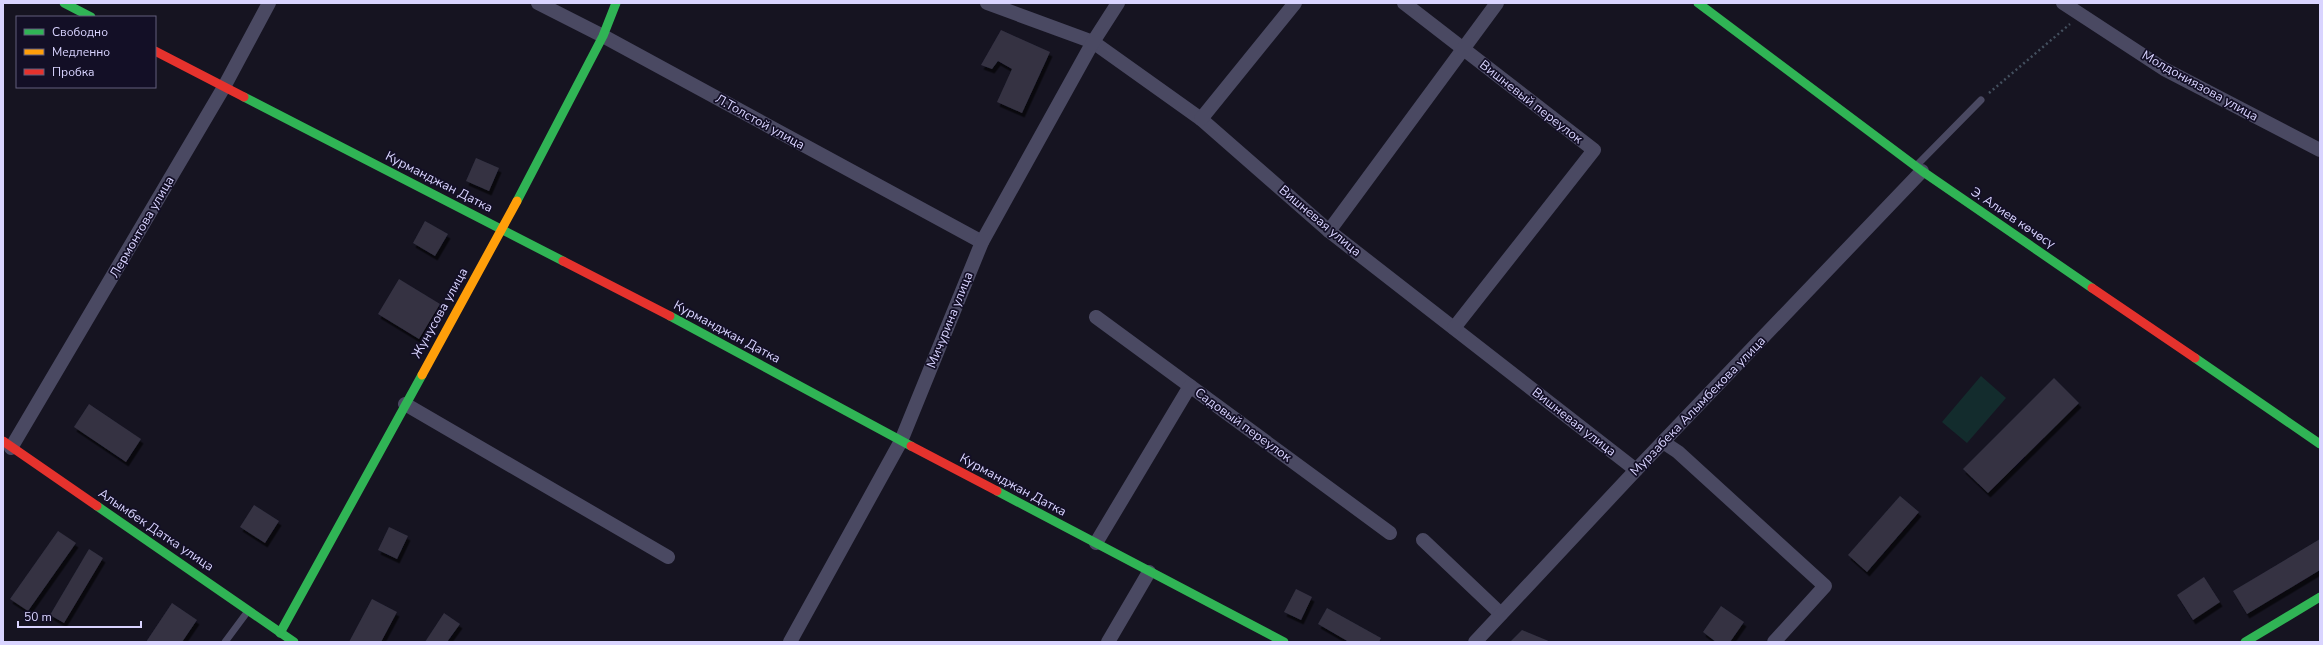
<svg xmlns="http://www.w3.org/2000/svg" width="2323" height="645" font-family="'Nunito Sans',sans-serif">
<defs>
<filter id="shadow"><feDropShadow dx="2.5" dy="4.5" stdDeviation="0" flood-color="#0009"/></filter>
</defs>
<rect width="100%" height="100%" fill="#161421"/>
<!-- green -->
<path fill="#132c2d" d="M1981,376L2006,398L1967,443L1942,422Z"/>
<!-- building -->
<g fill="#343243" filter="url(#shadow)">
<path d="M1001,30L1050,52L1022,113L997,102L1012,69L998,61L992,69L981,65Z"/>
<path d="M476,158L499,168L489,191L466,181Z"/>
<path d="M425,221L448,234L435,256L413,243Z"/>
<path d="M399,279L440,304L419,339L378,314Z"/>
<path d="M2054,378L2079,403L1988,493L1963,469Z"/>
<path d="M89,404L141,439L126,462L74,427Z"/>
<path d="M1900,496L1919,512L1867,572L1848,555Z"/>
<path d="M254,505L279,521L265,543L240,527Z"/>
<path d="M389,527L408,536L397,559L378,550Z"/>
<path d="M58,531L76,543L28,611L10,599Z"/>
<path d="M2320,539V570L2247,614L2233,591Z"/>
<path d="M89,549L103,558L64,623L50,615Z"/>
<path d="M2204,577L2220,602L2193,620L2177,595Z"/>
<path d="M1296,589L1312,597L1301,620L1284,612Z"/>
<path d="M372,599L397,612L381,642H349Z"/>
<path d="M172,603L197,620L182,642H146Z"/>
<path d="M1721,606L1744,622L1730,642H1716L1703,632Z"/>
<path d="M1327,608L1381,638L1379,642H1349L1318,624Z"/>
<path d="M444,613L460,624L447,642H425Z"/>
<path d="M1522,630L1551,642H1510Z"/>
</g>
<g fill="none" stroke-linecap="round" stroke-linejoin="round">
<!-- path -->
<path stroke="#44505f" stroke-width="2.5" stroke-dasharray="2 3" stroke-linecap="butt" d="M1989,93L2070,24"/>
<!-- lane -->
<g stroke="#4a4962" stroke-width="7">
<path d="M1917,165L1981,100"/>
<path d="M225,642L248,611"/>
</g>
<!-- street -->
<g stroke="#4a4962" stroke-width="14">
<path d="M538,3L603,36L982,242"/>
<path d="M987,3L1093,42L1201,119L1329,231L1636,470"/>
<path d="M1404,3L1594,150L1454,328"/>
<path d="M2063,3L2164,69L2320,150"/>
<path d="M1201,119L1295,3"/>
<path d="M1329,231L1497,3"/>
<path d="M1096,317L1390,533"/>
<path d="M405,404L668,557"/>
<path d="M1663,442L1678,452L1825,586L1774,642"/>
<path d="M11,448L224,87L269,3"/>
<path d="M1423,540L1501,614"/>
<path d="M1096,543L1190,386"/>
<path d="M790,642L901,441L982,242L1093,42L1118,3"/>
<path d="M1108,642L1149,572"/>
<path d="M1475,642L1636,470L1922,171"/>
</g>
<!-- fast -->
<g stroke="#30b455" stroke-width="9">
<path d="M64,3L91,17"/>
<path d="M1698,3L1922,171L2092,288"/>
<path d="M244,97L563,261"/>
<path d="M517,201L603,36L616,3"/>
<path d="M670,316L911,446"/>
<path d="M2195,358L2320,444"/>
<path d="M997,491L1284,642"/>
<path d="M97,506L294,642"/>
<path d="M280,633L422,375"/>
<path d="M2245,642L2320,597"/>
</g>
<!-- slow -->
<path stroke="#ff9f0a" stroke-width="9" d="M422,375L517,201"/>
<!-- jam -->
<g stroke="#e5322d" stroke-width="9">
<path d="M155,51L244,97"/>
<path d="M563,261L670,316"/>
<path d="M2092,288L2195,358"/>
<path d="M3,441L97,506"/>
<path d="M911,446L997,491"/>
</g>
</g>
<g text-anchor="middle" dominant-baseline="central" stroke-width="3.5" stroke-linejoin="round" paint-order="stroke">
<!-- street labels -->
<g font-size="13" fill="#d9d4ff" stroke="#130f26">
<text transform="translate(2200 86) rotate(29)">Молдониязова улица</text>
<text transform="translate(1531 102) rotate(38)">Вишневый переулок</text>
<text transform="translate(760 122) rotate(29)">Л.Толстой улица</text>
<text transform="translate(439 182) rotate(27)">Курманджан Датка</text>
<text transform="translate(2013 218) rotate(34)">Э. Алиев көчөсү</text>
<text transform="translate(1320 221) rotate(40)">Вишневая улица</text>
<text transform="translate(142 227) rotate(-60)">Лермонтова улица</text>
<text transform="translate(440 313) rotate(-61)">Жунусова улица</text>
<text transform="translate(950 320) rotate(-68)">Мичурина улица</text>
<text transform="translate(727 332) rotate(28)">Курманджан Датка</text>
<text transform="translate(1698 406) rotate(-46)">Мурзабека Алымбекова улица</text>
<text transform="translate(1574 422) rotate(38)">Вишневая улица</text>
<text transform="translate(1243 425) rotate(36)">Садовый переулок</text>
<text transform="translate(1013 485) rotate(28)">Курманджан Датка</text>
<text transform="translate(156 530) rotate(34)">Алымбек Датка улица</text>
</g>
</g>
<!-- border -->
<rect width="2323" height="645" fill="none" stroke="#d9d4ff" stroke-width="8"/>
<!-- legend -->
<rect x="16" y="16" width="140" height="72" fill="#130f26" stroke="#625e7d"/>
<rect x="24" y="29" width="20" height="6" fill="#30b455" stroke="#625e7d"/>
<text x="52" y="36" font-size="12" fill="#d9d4ff">Свободно</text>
<rect x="24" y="49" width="20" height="6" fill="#ff9f0a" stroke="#625e7d"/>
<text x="52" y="56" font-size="12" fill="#d9d4ff">Медленно</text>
<rect x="24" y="69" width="20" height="6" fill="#e5322d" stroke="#625e7d"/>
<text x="52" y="76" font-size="12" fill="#d9d4ff">Пробка</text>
<!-- scale -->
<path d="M18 621v6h123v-6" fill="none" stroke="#d9d4ff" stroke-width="2"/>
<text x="24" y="621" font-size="12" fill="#d9d4ff" stroke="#130f26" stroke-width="3" paint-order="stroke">50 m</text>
</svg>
